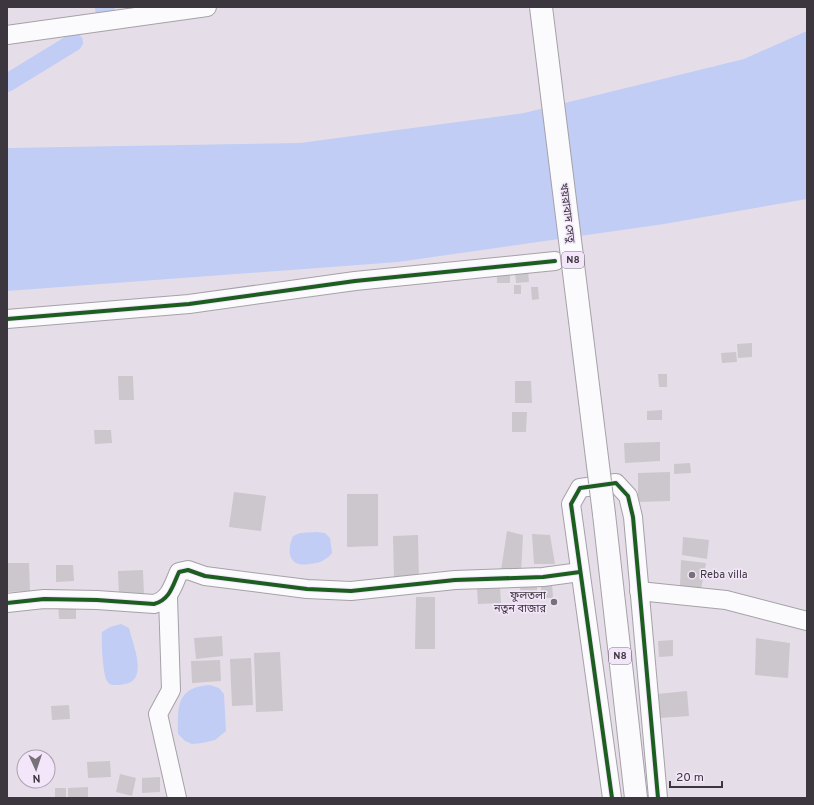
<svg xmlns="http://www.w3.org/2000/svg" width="814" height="805" font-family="Overpass,'Noto Sans Bengali',sans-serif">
<rect width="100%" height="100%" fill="#e5dee8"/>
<!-- water -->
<g fill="#c1cdf5">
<path d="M807,31V199L664,224L398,262L7,291V148L300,143L524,113L744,59Z"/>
<path d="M316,532L325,533L330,538L332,553C330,555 328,558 325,559C321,563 315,563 310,564C289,568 286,552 293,536L300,533Z"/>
<path d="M121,624L129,628C132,642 146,673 131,682C125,685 118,685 112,685C110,684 108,683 107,681C103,676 101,639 102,632L110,627Z"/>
<path d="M210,685L219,688L224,694L226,731L215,740L202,743L192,744L185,741L178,734C177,706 177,687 210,685Z"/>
</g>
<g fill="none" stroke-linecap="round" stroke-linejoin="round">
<!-- canal -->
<g stroke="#c1cdf5" stroke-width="18">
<path d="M104,9L106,7"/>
<path d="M7,83L74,42"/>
</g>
</g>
<!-- building -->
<g fill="#ccc6cd">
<path d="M528,270L529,282L516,283L515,271Z"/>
<rect x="497" y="271" width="13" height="12"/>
<rect x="514" y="285" width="7" height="9"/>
<path d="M531,287H538L539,299L532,300Z"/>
<path d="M752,343V357L738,358L737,344Z"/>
<path d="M736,352L737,362L722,363L721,353Z"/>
<path d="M658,374H667V387H659Z"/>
<path d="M118,376H133L134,400H119Z"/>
<path d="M515,381H531L532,403H515Z"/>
<path d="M662,410V420H647V411Z"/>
<path d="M512,412H527L526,432H512Z"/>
<path d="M94,430H111L112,443L95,444Z"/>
<path d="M660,442V461L625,463L624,443Z"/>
<path d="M690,463L691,473L674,474V464Z"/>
<path d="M670,472V501L638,502V473Z"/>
<path d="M234,492L266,496L261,531L229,527Z"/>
<path d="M347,494H378V546L347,547Z"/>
<path d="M507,531L523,535L521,573L501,570Z"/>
<path d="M532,534L550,535L555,564H534Z"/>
<path d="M418,535L419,581H394L393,536Z"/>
<path d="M683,537L709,540L707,559L682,555Z"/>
<path d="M681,560L706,563L701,589L680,586Z"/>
<path d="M7,563H29L30,591L7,592Z"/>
<path d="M56,565H73L74,581L56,582Z"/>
<path d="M143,570L144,595L119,596L118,571Z"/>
<path d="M541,583H552L553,598H541Z"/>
<path d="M537,586V598H521L520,587Z"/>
<path d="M477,588H500L501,603L478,604Z"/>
<path d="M416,597H435V649H415Z"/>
<path d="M76,601V619H59L58,602Z"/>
<path d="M222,636L223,656L196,659L194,638Z"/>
<path d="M756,638L790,643L788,678L755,675Z"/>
<path d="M673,640V656L659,657L658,641Z"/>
<path d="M280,652L283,711L256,712L254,653Z"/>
<path d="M251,658L253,705L232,706L230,659Z"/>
<path d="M220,660L221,681L192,683L191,661Z"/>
<path d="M687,691L689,716L659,718L657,694Z"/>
<path d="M69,705L70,719L52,720L51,706Z"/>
<path d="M110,761L111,777L88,778L87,762Z"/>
<path d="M120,774L136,778L132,796L116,792Z"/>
<path d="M160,777V792L142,793V778Z"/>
<path d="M88,787V798H68V788Z"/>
<rect x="55" y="788" width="11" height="10"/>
</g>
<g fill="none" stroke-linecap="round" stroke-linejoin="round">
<!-- minor casing -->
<g stroke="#a6a1a8" stroke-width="20">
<g id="minor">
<path d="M7,35L207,7"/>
<path d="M7,319L189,304L355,281L555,261"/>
<path d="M639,591L726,600L807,621"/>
<path d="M168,597L171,690L158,714L177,798"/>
<path d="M7,603L44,599L97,600L154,604C170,600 173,585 179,572L188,570L205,576L307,589L351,591L455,580L543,577L580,572"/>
<path d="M612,798L571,504L580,488L616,483L628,496L633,517L658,798"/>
</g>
</g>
<!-- trunk casing -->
<g stroke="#a6a1a8" stroke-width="24">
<path id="trunk" d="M604,514L636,798"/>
</g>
<!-- minor -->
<use href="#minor" stroke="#fbfafc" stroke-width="18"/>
<!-- trunk -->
<use href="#trunk" stroke="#fbfafc" stroke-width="22"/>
<!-- trunk-bridge casing -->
<g stroke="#a6a1a8" stroke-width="24" stroke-linecap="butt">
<path id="trunk-bridge" d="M541,7L604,514"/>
</g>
<!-- trunk-bridge -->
<use href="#trunk-bridge" stroke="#fbfafc" stroke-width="22"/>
<!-- cycleway casing -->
<g stroke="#f4e6fa" stroke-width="6">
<g id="cycleway">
<path d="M7,319L189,304L355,281L555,261"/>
<path d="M7,603L44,599L97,600L154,604C170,600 173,585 179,572L188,570L205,576L307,589L351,591L455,580L543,577L580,572"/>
<path d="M612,798L571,504L580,488L616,483L628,496L633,517L658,798"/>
</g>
</g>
<!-- cycleway -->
<use href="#cycleway" stroke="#1b5e20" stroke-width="4"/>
</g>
<!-- markers -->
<g fill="#77717a" stroke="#f4e6fa" stroke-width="1.5">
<circle cx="692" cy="575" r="4"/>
<circle cx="554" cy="602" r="4"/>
</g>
<g text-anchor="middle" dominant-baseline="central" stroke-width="3" stroke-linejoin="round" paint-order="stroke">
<!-- shield labels -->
<g fill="#f4e6fa" stroke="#736c76" stroke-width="1">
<rect x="562" y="252" width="22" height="16" rx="3"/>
<rect x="609" y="648" width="22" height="16" rx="3"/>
</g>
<g font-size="10" font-weight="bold" fill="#3c373e">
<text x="573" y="260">N8</text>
<text x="620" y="656">N8</text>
</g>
<!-- street labels -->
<g font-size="11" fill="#3c373e" stroke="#f4e6fa">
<text transform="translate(567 213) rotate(83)">খয়রাবাদ সেতু</text>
</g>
<!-- poi labels -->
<g font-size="11" fill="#3c373e" stroke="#f4e6fa" text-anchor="start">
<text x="700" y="575">Reba villa</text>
<text x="546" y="596" text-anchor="end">ফুলতলা<tspan x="546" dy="13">নতুন বাজার</tspan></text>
</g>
</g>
<!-- border -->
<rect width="814" height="805" fill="none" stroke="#3c373e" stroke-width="16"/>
<!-- north arrow -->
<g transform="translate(36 769) rotate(177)"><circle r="19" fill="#f4e6fa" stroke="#aaa0af"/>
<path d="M0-3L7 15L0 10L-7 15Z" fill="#77717a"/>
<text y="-6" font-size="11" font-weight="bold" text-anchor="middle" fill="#3c373e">N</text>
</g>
<!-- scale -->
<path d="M670 781v6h52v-6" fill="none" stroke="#3c373e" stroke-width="2"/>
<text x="676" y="781" font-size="12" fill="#3c373e" stroke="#f4e6fa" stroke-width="3" paint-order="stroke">20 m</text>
</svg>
